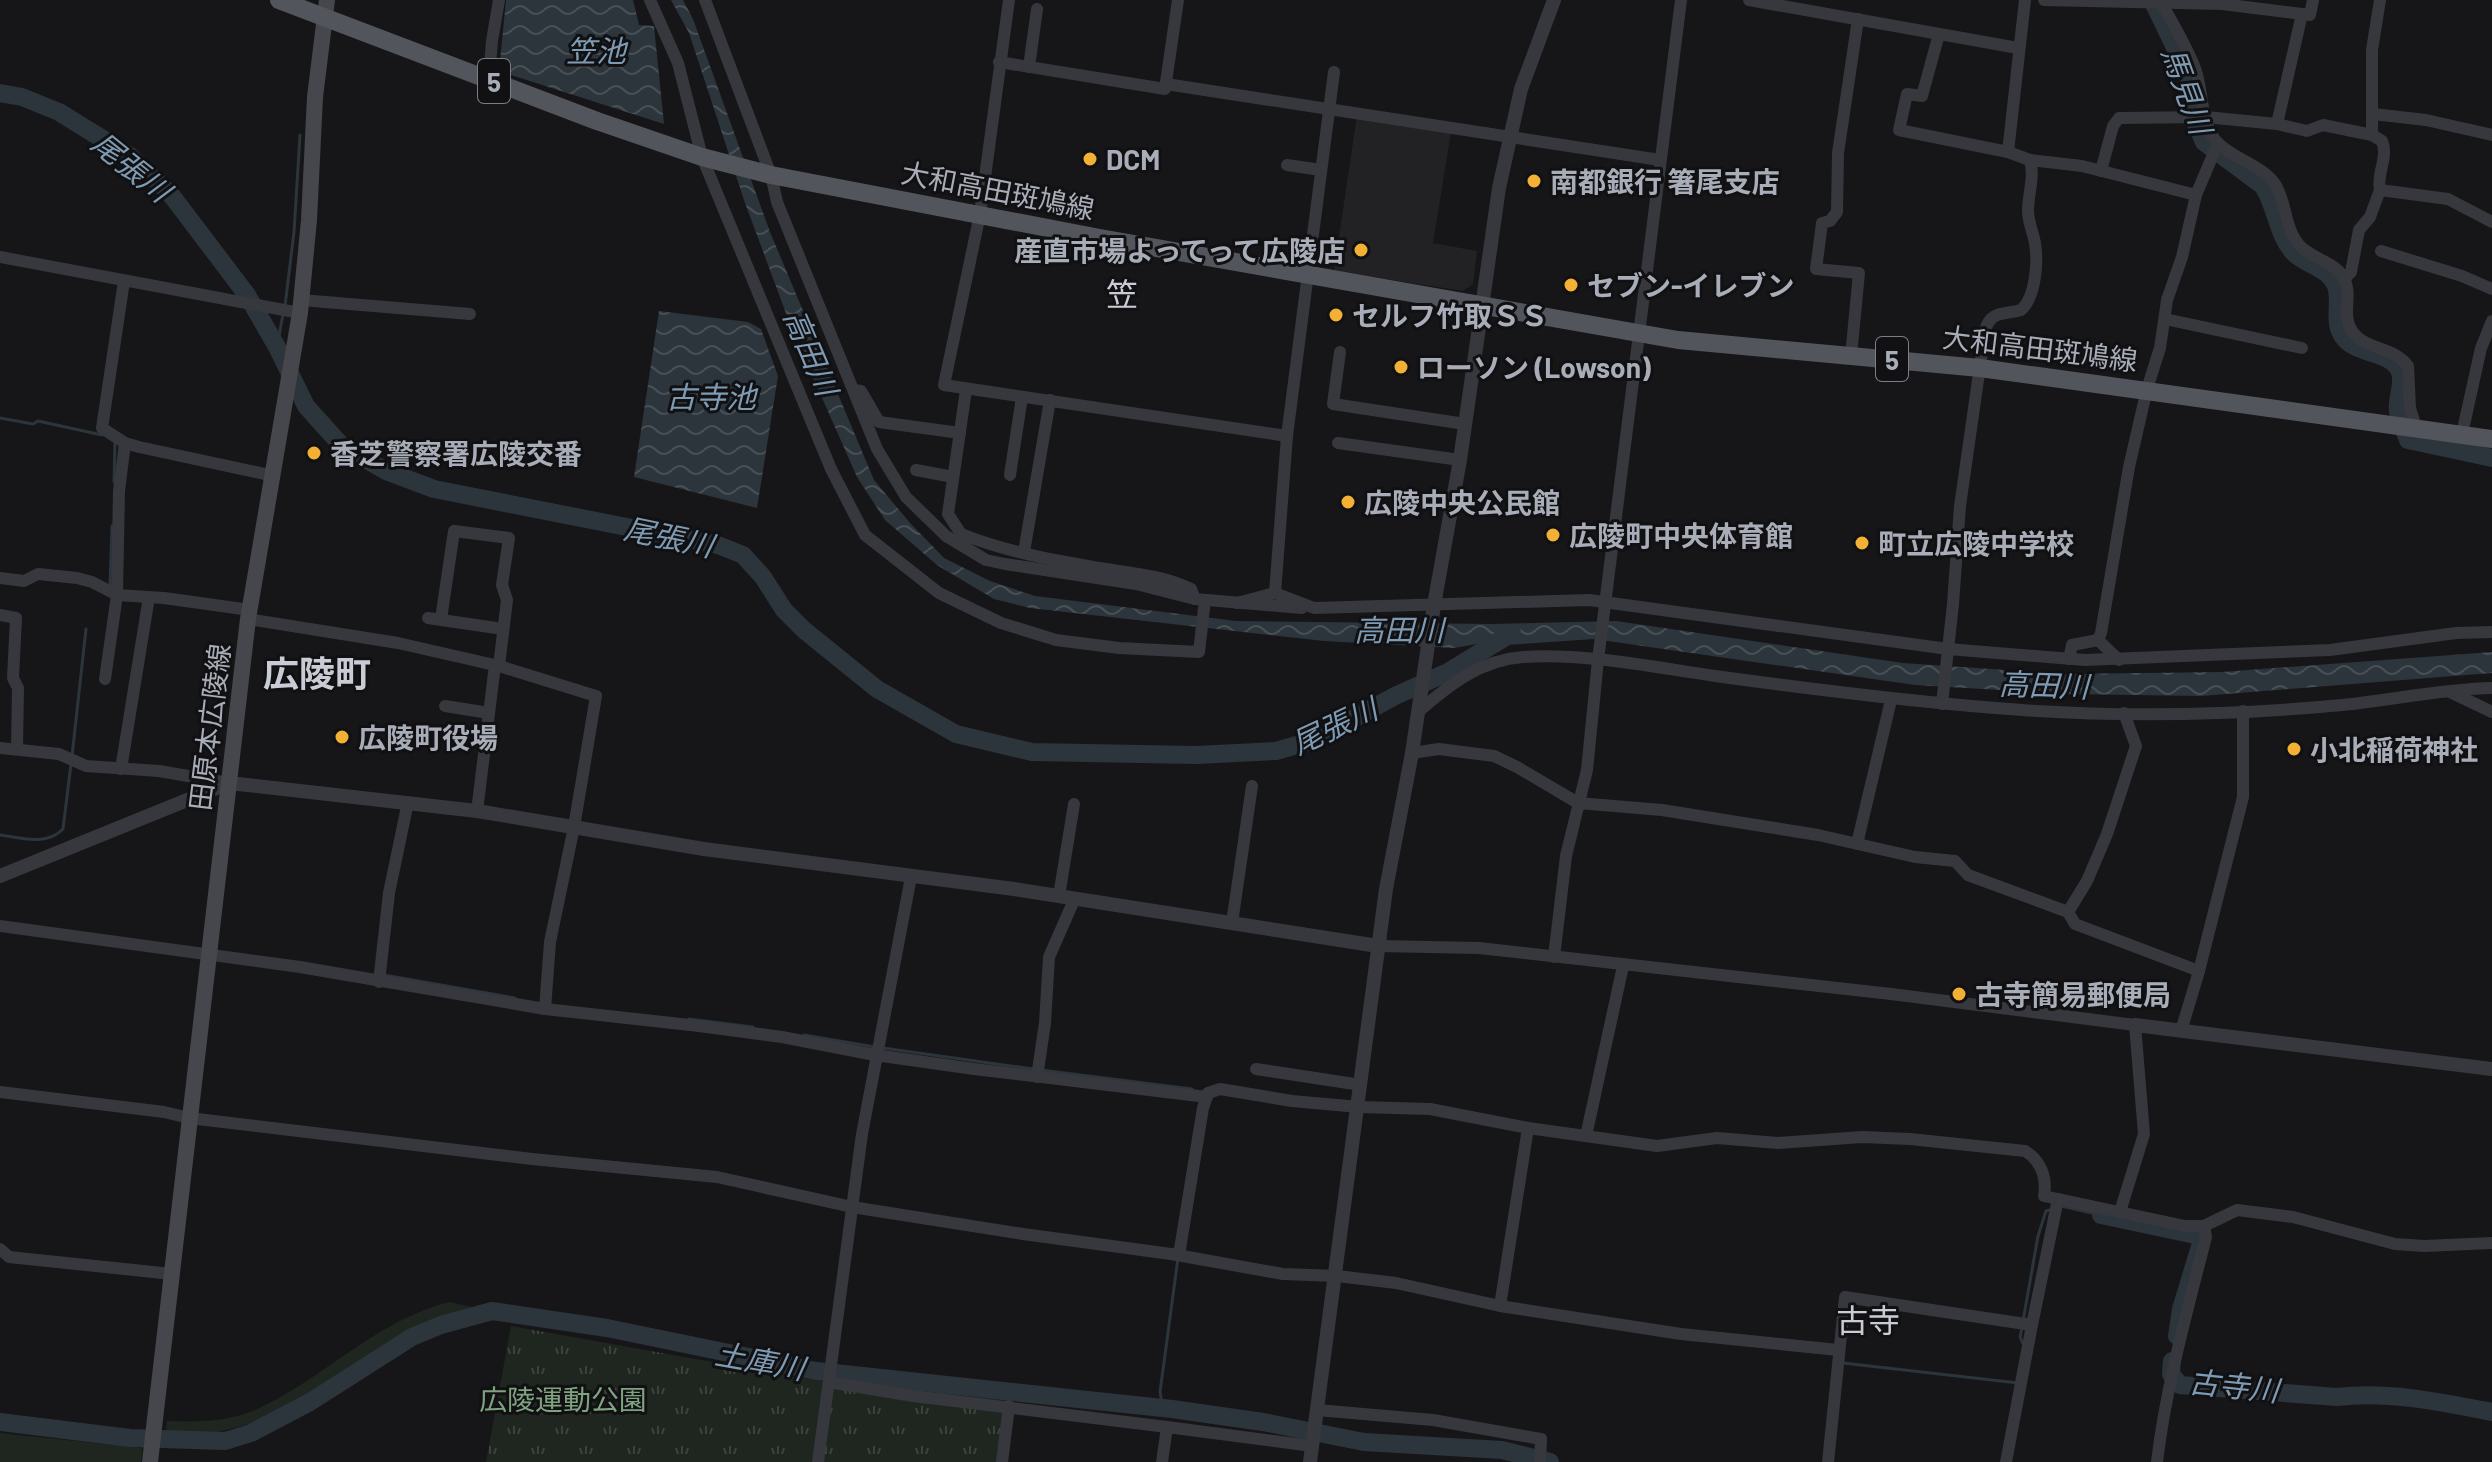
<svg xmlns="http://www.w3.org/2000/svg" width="2492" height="1462" font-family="Barlow,'Noto Sans JP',sans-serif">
<defs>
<pattern id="park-tufts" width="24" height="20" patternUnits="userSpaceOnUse" patternTransform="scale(2)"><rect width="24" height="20" fill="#1e261f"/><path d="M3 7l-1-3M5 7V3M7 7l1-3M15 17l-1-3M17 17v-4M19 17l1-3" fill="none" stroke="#3c433d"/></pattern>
<pattern id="water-waves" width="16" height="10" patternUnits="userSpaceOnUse" patternTransform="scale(2)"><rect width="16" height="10" fill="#2c353c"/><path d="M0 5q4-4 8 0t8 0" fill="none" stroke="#485056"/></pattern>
</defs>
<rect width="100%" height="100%" fill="#161618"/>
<!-- built -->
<path fill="#222225" d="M1357,115L1451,132L1433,243L1477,251L1473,284L1463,291L1334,271Z"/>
<!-- grass -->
<g fill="#1e261f">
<path d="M449,1302L472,1307L408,1330L294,1403L263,1420L215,1433L166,1431L167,1421C197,1422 229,1422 257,1409C327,1377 371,1323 449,1302Z"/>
<path d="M0,1433L142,1448L141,1462H0Z"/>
</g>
<!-- park -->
<path fill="url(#park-tufts)" d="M511,1326L830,1383L1011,1400L1006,1462H486Z"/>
<!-- water -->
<g fill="url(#water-waves)">
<path d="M506,0H633L639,25L654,26L664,124L499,71Z"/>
<path d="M671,0H683L693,19L770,232L874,480L910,523L944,558L990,581L1035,596L1236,621L1491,624L1616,621L1903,663L2065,674L2222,672L2492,652V673L2201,696L2066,694L1915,685L1594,639L1506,645L1488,642L1454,648L1324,641L1030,608L994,599L937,565L885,520L857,477L793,332L745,203L689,33Z"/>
<path d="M659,311L748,322L761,329L778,376L757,508L634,477Z"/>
</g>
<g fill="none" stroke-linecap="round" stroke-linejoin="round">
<!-- stream -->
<g stroke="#2c353c" stroke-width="3">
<path d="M285,306L294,232L300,135"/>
<path d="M277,347L283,314"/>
<path d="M0,418L33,424L38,421L102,435"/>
<path d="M114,482L115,442"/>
<path d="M110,586L112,526"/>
<path d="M72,756L86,629"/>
<path d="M0,835C21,838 47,846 63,829L71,764"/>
<path d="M384,975L515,998"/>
<path d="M689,1019L753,1027"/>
<path d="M804,1035L875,1047"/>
<path d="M883,1048L1033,1069"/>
<path d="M1041,1070L1192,1089"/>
<path d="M2061,1206L2101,1215"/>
<path d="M2023,1321L2038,1236L2046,1211L2050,1210"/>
<path d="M2022,1328L2020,1337L2023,1344"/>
<path d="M1843,1363L2018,1383"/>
<path d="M1172,1409L1162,1403L1160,1392L1178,1258"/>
</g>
<!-- river -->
<g stroke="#2c353c" stroke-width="18">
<path d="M2152,0L2189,76L2196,124L2204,142L2263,186C2276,206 2277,234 2293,252C2306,266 2329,267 2336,286C2342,303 2331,324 2345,339C2358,354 2388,352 2398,368C2406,381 2396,397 2398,411C2399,420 2405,431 2408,440L2492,458"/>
<path d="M0,93L22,97L59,112L130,156L172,196L247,295L277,347L306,406L341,445L386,471L434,489L718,545L743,555L763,577L784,610L804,630L877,689L956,734L1032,752L1196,755L1276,751L1314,740L1395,696L1448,672L1512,633"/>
<path d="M2101,1215L2200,1236L2202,1240L2181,1309L2177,1336"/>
<path d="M2172,1361L2171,1374L2180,1385L2337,1397C2389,1391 2441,1402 2492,1412"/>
<path d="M0,1422L130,1438L225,1441L251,1433L310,1402L412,1337L441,1325L492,1311L607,1328L816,1371L1172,1409L1263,1422L1364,1442L1502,1450L1550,1462"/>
</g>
<!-- minor -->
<g stroke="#37383d" stroke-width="12">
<path d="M650,0L678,63L702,157L831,469L865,535L939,593L1001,623L1056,640L1119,648L1199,652L1205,600"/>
<path d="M705,0L771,175L777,202L877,449L906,497L946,536L986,560L1005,564L1136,584L1195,599L1302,608"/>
<path d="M1009,0L980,214L944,385L1287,436"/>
<path d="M1749,0L2018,48"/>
<path d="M2044,0L2222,4L2310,15L2313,0"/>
<path d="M2160,0C2172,23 2187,46 2196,71C2203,93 2201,123 2216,141C2232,159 2261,164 2275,184C2287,203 2284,228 2300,246C2313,259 2335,262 2344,278C2353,295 2341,315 2352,331C2366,351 2394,346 2408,366L2410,408L2416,427"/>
<path d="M1939,34L1922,96L1907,94L1899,130L2008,152"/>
<path d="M999,62L1165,89L1178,0"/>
<path d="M1029,67L1037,9"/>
<path d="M489,79L492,41L499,0"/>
<path d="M1166,84L1660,160"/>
<path d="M2373,114L2426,120L2492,135"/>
<path d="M2277,124L2302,14"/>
<path d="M2372,135V50L2380,0"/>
<path d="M2030,160L2082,166L2196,195"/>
<path d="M1287,165L1321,170"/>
<path d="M2101,171L2113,126L2119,118L2206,117L2277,124L2307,131L2323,125L2372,135L2382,141C2389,157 2376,174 2380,190L2448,199L2492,222"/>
<path d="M2381,251L2462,276L2492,289"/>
<path d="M0,257L300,313"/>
<path d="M2344,279L2351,272L2359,230L2370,217L2380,190"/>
<path d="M124,281L102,428L125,443L139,447L274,476"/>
<path d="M301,300L470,314"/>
<path d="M2165,319L2302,348"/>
<path d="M1340,352L1333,404L1465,424"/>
<path d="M1851,356L1859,273L1816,269L1822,223L1830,221L1837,212L1838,153L1858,19"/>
<path d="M854,390L861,391L879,422L960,433"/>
<path d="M2462,434L2481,348L2492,321"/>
<path d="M1338,443L1460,460"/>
<path d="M916,470L953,477"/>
<path d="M1010,475L1022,397"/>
<path d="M964,535C1007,552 1054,560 1099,568C1131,573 1162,575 1191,589L1195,599"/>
<path d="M965,540L948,514L966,390"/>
<path d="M1024,552L1050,400"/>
<path d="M0,578L24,581L38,574L77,578L92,582L117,595L164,598L250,610"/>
<path d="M1275,593L1287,436L1334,72"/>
<path d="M1237,603L1275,593L1314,608L1589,600L1948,649L2085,660L2330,650L2456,633L2492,632"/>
<path d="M0,615L16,618L13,678L18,688L17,748"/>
<path d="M428,618L503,629"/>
<path d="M248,619L398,643L499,666L596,696L574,827L550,942L545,1009"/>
<path d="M441,619L454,531L509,538L502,585L507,600L499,666"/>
<path d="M2098,640L2119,660"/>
<path d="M2069,659L2072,645L2098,640L2101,633L2129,467L2147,389L2160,348L2167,300L2182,257L2196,195L2218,143"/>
<path d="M105,679L117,595L119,491L125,443"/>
<path d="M2450,692L2492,712"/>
<path d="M1942,704L1953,604L1960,506L1985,331C1990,310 2004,315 2021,310C2036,297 2038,261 2035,243C2033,232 2028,222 2028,211C2028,194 2035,177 2030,160L2008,152L2025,0"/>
<path d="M445,706L489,713"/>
<path d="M1418,712C1449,685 1480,660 1523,657C1587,653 1652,667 1715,676C1817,690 1919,703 2022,710C2127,717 2237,715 2342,705C2392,700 2442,689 2492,688"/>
<path d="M0,748L59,754L86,766L159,771L229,783"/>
<path d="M1412,753L1439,749L1494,756L1517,767L1578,803L1662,810L1818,835L1915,857L1955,861L1968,875L2068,912L2075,924L2199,971"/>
<path d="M121,769L149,597"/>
<path d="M477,811L495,665"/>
<path d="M1857,844L1891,700"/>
<path d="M1059,896L1074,804"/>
<path d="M2068,912L2087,881L2107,834L2136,746L2124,713"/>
<path d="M1232,923L1252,786"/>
<path d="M0,926L300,967L545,1009L699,1026L782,1037L875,1055L974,1069L1207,1097"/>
<path d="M1378,946L1479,948L1891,994L2135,1025L2144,1134L2120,1212"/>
<path d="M1554,957L1566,856L1587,770L1598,660L1681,0"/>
<path d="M379,982L389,893L408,802"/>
<path d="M2181,1031L2199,971L2243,797V711"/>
<path d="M1256,1069L1361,1085"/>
<path d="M1037,1077L1045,1023L1049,957L1075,898"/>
<path d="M0,1092L164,1112L189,1118L532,1159L717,1177L852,1207L1023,1234L1171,1254L1283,1274L1337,1276L1396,1283L1500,1306L1681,1334L1838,1350"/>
<path d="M1586,1136L1623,966"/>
<path d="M0,1249L9,1257L172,1274"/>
<path d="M1179,1255L1203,1108L1208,1093L1220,1089L1292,1101L1359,1107L1430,1109L1528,1128L1657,1146L1717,1138L1778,1143L1862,1137L1910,1139L2025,1151C2041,1161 2047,1177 2044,1196L2185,1226H2204L2237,1210L2293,1217L2395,1244L2424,1246L2492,1243"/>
<path d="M1500,1306L1528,1128"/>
<path d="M829,1382L913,1396L1167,1427"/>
<path d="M1317,1410L1433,1420L1541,1439L1540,1462"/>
<path d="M818,1462L862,1134L911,877"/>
<path d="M1002,1462L1009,1406"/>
<path d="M1162,1462L1167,1427L1312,1446"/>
<path d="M1828,1462L1845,1297L2032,1325L2058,1199"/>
<path d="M2006,1462L2032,1325"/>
<path d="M2157,1462C2166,1386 2187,1312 2206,1237L2204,1226"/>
</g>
<!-- tertiary -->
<g stroke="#37383d" stroke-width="14">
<path d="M0,876L229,783L477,811L704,849L1014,889L1378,946"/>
<path d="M2135,1025L2492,1069"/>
<path d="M1310,1462L1386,889L1412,753L1434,605L1460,460L1499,188L1521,89L1554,0"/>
</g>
<!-- secondary -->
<path stroke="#45474d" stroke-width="16" d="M150,1462L248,619L300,313L309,220L315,97L327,0"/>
<!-- primary -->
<path stroke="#53555c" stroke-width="18" d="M279,0L597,121L702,157L771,175L1100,238L1678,340L1980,368L2492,439"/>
</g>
<!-- markers -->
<g fill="#f2b134" stroke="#111113" stroke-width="3">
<circle cx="1090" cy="159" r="8"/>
<circle cx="1534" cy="181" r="8"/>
<circle cx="1361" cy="250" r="8"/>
<circle cx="1571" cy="285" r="8"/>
<circle cx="1336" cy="315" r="8"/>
<circle cx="1401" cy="367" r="8"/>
<circle cx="314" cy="453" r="8"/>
<circle cx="1348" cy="502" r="8"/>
<circle cx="1553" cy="535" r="8"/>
<circle cx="1862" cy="543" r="8"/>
<circle cx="342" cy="737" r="8"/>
<circle cx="2294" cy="749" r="8"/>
<circle cx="1959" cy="994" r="8"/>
</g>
<g text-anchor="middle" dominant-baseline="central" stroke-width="6" stroke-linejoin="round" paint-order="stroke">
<!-- shield labels -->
<g fill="#111113" stroke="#7b7e86" stroke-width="2">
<rect x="478" y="59" width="32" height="44" rx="6"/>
<rect x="1876" y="337" width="32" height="44" rx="6"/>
</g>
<g font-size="26" font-weight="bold" fill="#a8adb8">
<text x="494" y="81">5</text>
<text x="1892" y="359">5</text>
</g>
<!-- poi labels -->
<g font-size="28" font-weight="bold" fill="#a8adb8" stroke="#111113" text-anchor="start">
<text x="1106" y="159">DCM</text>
<text x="1550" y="181">南都銀行 箸尾支店</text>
<text x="1345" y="250" text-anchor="end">産直市場よってって広陵店</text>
<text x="1587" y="285">セブン-イレブン</text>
<text x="1352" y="315">セルフ竹取ＳＳ</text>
<text x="1417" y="367">ローソン (Lowson)</text>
<text x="330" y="453">香芝警察署広陵交番</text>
<text x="1364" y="502">広陵中央公民館</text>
<text x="1569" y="535">広陵町中央体育館</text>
<text x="1878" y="543">町立広陵中学校</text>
<text x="358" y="737">広陵町役場</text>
<text x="2310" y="749">小北稲荷神社</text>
<text x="1975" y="994">古寺簡易郵便局</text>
</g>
<!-- street labels -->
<g font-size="28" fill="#a8adb8" stroke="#111113">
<text transform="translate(998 190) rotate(11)">大和高田斑鳩線</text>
<text transform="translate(2040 348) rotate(7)">大和高田斑鳩線</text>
<text transform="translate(209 727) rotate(-83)">田原本広陵線</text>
</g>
<!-- park labels -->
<g font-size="28" fill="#7fa381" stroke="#111113">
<text x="563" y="1399">広陵運動公園</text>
</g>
<!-- water labels -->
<g font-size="30" font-style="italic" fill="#7f9bb3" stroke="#111113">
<text x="596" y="50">笠池</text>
<text transform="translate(2188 90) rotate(70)">馬見川</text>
<text transform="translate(132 166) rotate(39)">尾張川</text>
<text transform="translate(812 352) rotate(67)">高田川</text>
<text x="711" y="396">古寺池</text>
<text transform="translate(669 536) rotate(12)">尾張川</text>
<text x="1399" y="629">高田川</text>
<text transform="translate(2044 684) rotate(2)">高田川</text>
<text transform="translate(1334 725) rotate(-25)">尾張川</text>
<text transform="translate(760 1360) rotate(10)">土庫川</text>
<text transform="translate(2234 1385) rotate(6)">古寺川</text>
</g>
<!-- quarter labels -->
<g font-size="32" fill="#c9ccd4" stroke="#111113">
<text x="1122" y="293">笠</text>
<text x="1868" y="1319">古寺</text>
</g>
<!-- district labels -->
<g font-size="36" font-weight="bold" fill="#c9ccd4" stroke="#111113">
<text x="317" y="672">広陵町</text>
</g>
</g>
</svg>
